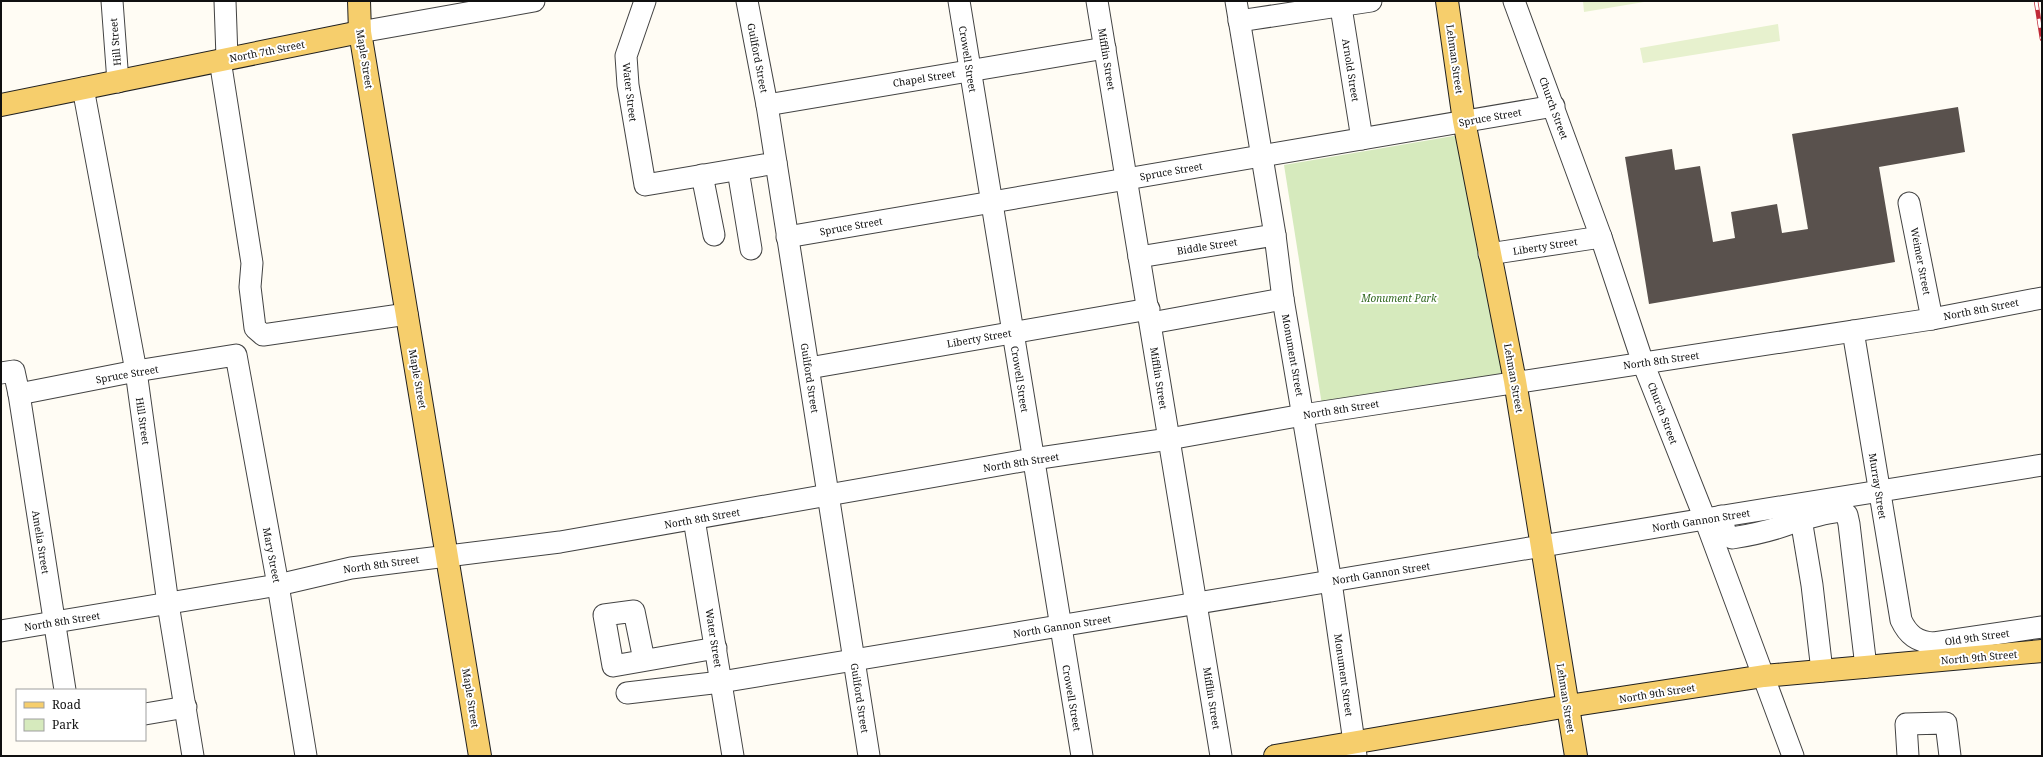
<svg xmlns="http://www.w3.org/2000/svg" width="2043" height="757" font-family="'Noto Serif',serif">
<rect width="100%" height="100%" fill="#fffcf4"/>
<!-- green -->
<path fill="#d6eabd" d="M1465,134L1507,375L1322,405L1284,165Z"/>
<!-- pitch -->
<g fill="#e7f1ce">
<path d="M1583,1H1650L1584,12Z"/>
<path d="M1778,24L1780,41L1643,63L1640,48Z"/>
</g>
<!-- building -->
<path fill="#59514d" d="M1958,107L1965,152L1879,167L1895,262L1649,304L1625,157L1672,149L1675,170L1700,166L1713,242L1735,238L1731,212L1777,204L1782,233L1808,229L1792,134Z"/>
<g fill="none" stroke-linecap="round" stroke-linejoin="round">
<!-- minor casing -->
<g stroke="#434343" stroke-width="23">
<g id="minor">
<path d="M112,1L118,82"/>
<path d="M225,1L227,58"/>
<path d="M645,1L626,56L628,85L645,185L776,163"/>
<path d="M747,1L767,105L869,756"/>
<path d="M959,1L1082,756"/>
<path d="M1097,1L1221,756"/>
<path d="M1236,1L1275,235L1283,299L1331,582L1356,756"/>
<path d="M1340,1L1362,139"/>
<path d="M1514,1L1601,237L1643,363L1705,519L1793,756"/>
<path d="M1239,21L1371,1"/>
<path d="M360,32L534,1"/>
<path d="M220,60L252,263L250,287L255,328L263,335L407,314"/>
<path d="M83,88L136,371L168,604L193,756"/>
<path d="M767,105L1105,48"/>
<path d="M738,170L751,249"/>
<path d="M702,175L714,235"/>
<path d="M1909,203L1932,319"/>
<path d="M787,237L1554,106"/>
<path d="M1489,254L1601,237"/>
<path d="M1139,257L1275,235"/>
<path d="M1151,323L1283,299"/>
<path d="M1853,331L1901,620C1908,635 1917,642 1934,643L2042,627"/>
<path d="M809,368L1149,309"/>
<path d="M1,373L14,371L19,394L65,690"/>
<path d="M19,394L136,371L236,355L278,585L306,756"/>
<path d="M1721,516L1726,534L1732,538C1752,535 1773,530 1792,523C1808,518 1825,512 1843,511L1847,515L1849,524L1866,667"/>
<path d="M694,519L733,756"/>
<path d="M1801,519L1812,585L1822,671"/>
<path d="M1,631L278,585L351,568L560,542L1033,459L1169,439L1303,415L1932,319L2042,298"/>
<path d="M644,660L634,611L604,615L613,666L716,648"/>
<path d="M627,693L721,682L1705,519L2042,465"/>
<path d="M145,714L186,707"/>
<path d="M1908,756L1906,724L1946,723L1950,756"/>
</g>
</g>
<!-- major casing -->
<g stroke="#212121" stroke-width="24">
<g id="major">
<path d="M359,1L360,32L480,756"/>
<path d="M1447,1L1464,121L1515,381L1576,756"/>
<path d="M1,105L360,32"/>
<path d="M1275,756L1568,706L1764,676L2042,651"/>
</g>
</g>
<!-- minor -->
<use href="#minor" stroke="#fff" stroke-width="21"/>
<!-- major -->
<use href="#major" stroke="#f6ce6c" stroke-width="22"/>
<!-- rail casing -->
<g stroke="#c02937" stroke-width="4.5">
<path id="rail" d="M2036,1L2042,39"/>
</g>
<!-- rail -->
<use href="#rail" stroke="#fff" stroke-width="3" stroke-dasharray="9" stroke-linecap="butt"/>
</g>
<g text-anchor="middle" dominant-baseline="central" stroke-width="4" stroke-linejoin="round" paint-order="stroke">
<!-- street labels -->
<g font-size="10" fill="#101010" stroke="#fff">
<text transform="translate(115 42) rotate(-95)">Hill Street</text>
<text transform="translate(267 51) rotate(-11)">North 7th Street</text>
<text transform="translate(758 58) rotate(79)">Guilford Street</text>
<text transform="translate(365 59) rotate(81)">Maple Street</text>
<text transform="translate(968 59) rotate(81)">Crowell Street</text>
<text transform="translate(1107 59) rotate(81)">Mifflin Street</text>
<text transform="translate(1455 59) rotate(82)">Lehman Street</text>
<text transform="translate(1351 70) rotate(81)">Arnold Street</text>
<text transform="translate(924 78) rotate(-9)">Chapel Street</text>
<text transform="translate(630 92) rotate(83)">Water Street</text>
<text transform="translate(1554 108) rotate(70)">Church Street</text>
<text transform="translate(1490 117) rotate(-10)">Spruce Street</text>
<text transform="translate(1171 171) rotate(-10)">Spruce Street</text>
<text transform="translate(851 226) rotate(-10)">Spruce Street</text>
<text transform="translate(1207 246) rotate(-9)">Biddle Street</text>
<text transform="translate(1545 246) rotate(-9)">Liberty Street</text>
<text transform="translate(1921 261) rotate(79)">Weimer Street</text>
<text transform="translate(1981 309) rotate(-11)">North 8th Street</text>
<text transform="translate(979 338) rotate(-10)">Liberty Street</text>
<text transform="translate(1293 355) rotate(80)">Monument Street</text>
<text transform="translate(1661 360) rotate(-8)">North 8th Street</text>
<text transform="translate(127 374) rotate(-10)">Spruce Street</text>
<text transform="translate(810 378) rotate(81)">Guilford Street</text>
<text transform="translate(1159 378) rotate(81)">Mifflin Street</text>
<text transform="translate(1514 378) rotate(80)">Lehman Street</text>
<text transform="translate(418 379) rotate(80)">Maple Street</text>
<text transform="translate(1020 379) rotate(81)">Crowell Street</text>
<text transform="translate(1341 409) rotate(-9)">North 8th Street</text>
<text transform="translate(1663 413) rotate(69)">Church Street</text>
<text transform="translate(143 421) rotate(82)">Hill Street</text>
<text transform="translate(1021 462) rotate(-9)">North 8th Street</text>
<text transform="translate(1878 486) rotate(81)">Murray Street</text>
<text transform="translate(702 518) rotate(-10)">North 8th Street</text>
<text transform="translate(1701 520) rotate(-9)">North Gannon Street</text>
<text transform="translate(41 542) rotate(81)">Amelia Street</text>
<text transform="translate(272 555) rotate(79)">Mary Street</text>
<text transform="translate(381 564) rotate(-8)">North 8th Street</text>
<text transform="translate(1381 573) rotate(-9)">North Gannon Street</text>
<text transform="translate(62 621) rotate(-9)">North 8th Street</text>
<text transform="translate(1062 626) rotate(-9)">North Gannon Street</text>
<text transform="translate(1977 637) rotate(-8)">Old 9th Street</text>
<text transform="translate(714 638) rotate(81)">Water Street</text>
<text transform="translate(1979 657) rotate(-5)">North 9th Street</text>
<text transform="translate(1344 675) rotate(82)">Monument Street</text>
<text transform="translate(1657 693) rotate(-9)">North 9th Street</text>
<text transform="translate(471 698) rotate(81)">Maple Street</text>
<text transform="translate(860 698) rotate(81)">Guilford Street</text>
<text transform="translate(1072 698) rotate(80)">Crowell Street</text>
<text transform="translate(1212 698) rotate(81)">Mifflin Street</text>
<text transform="translate(1566 698) rotate(81)">Lehman Street</text>
</g>
<!-- park labels -->
<g font-size="10" font-style="italic" fill="#326920" stroke="#fff">
<text x="1399" y="298">Monument Park</text>
</g>
</g>
<!-- border -->
<rect width="2043" height="757" fill="none" stroke="#101010" stroke-width="4"/>
<!-- legend -->
<rect x="16" y="689" width="130" height="52" fill="#ffffff" stroke="#9f9f9f"/>
<rect x="24" y="702" width="20" height="6" fill="#f6ce6c" stroke="#9f9f9f"/>
<text x="52" y="709" font-size="12" fill="#101010">Road</text>
<rect x="24" y="719" width="20" height="12" fill="#d6eabd" stroke="#9f9f9f"/>
<text x="52" y="729" font-size="12" fill="#101010">Park</text>
</svg>
